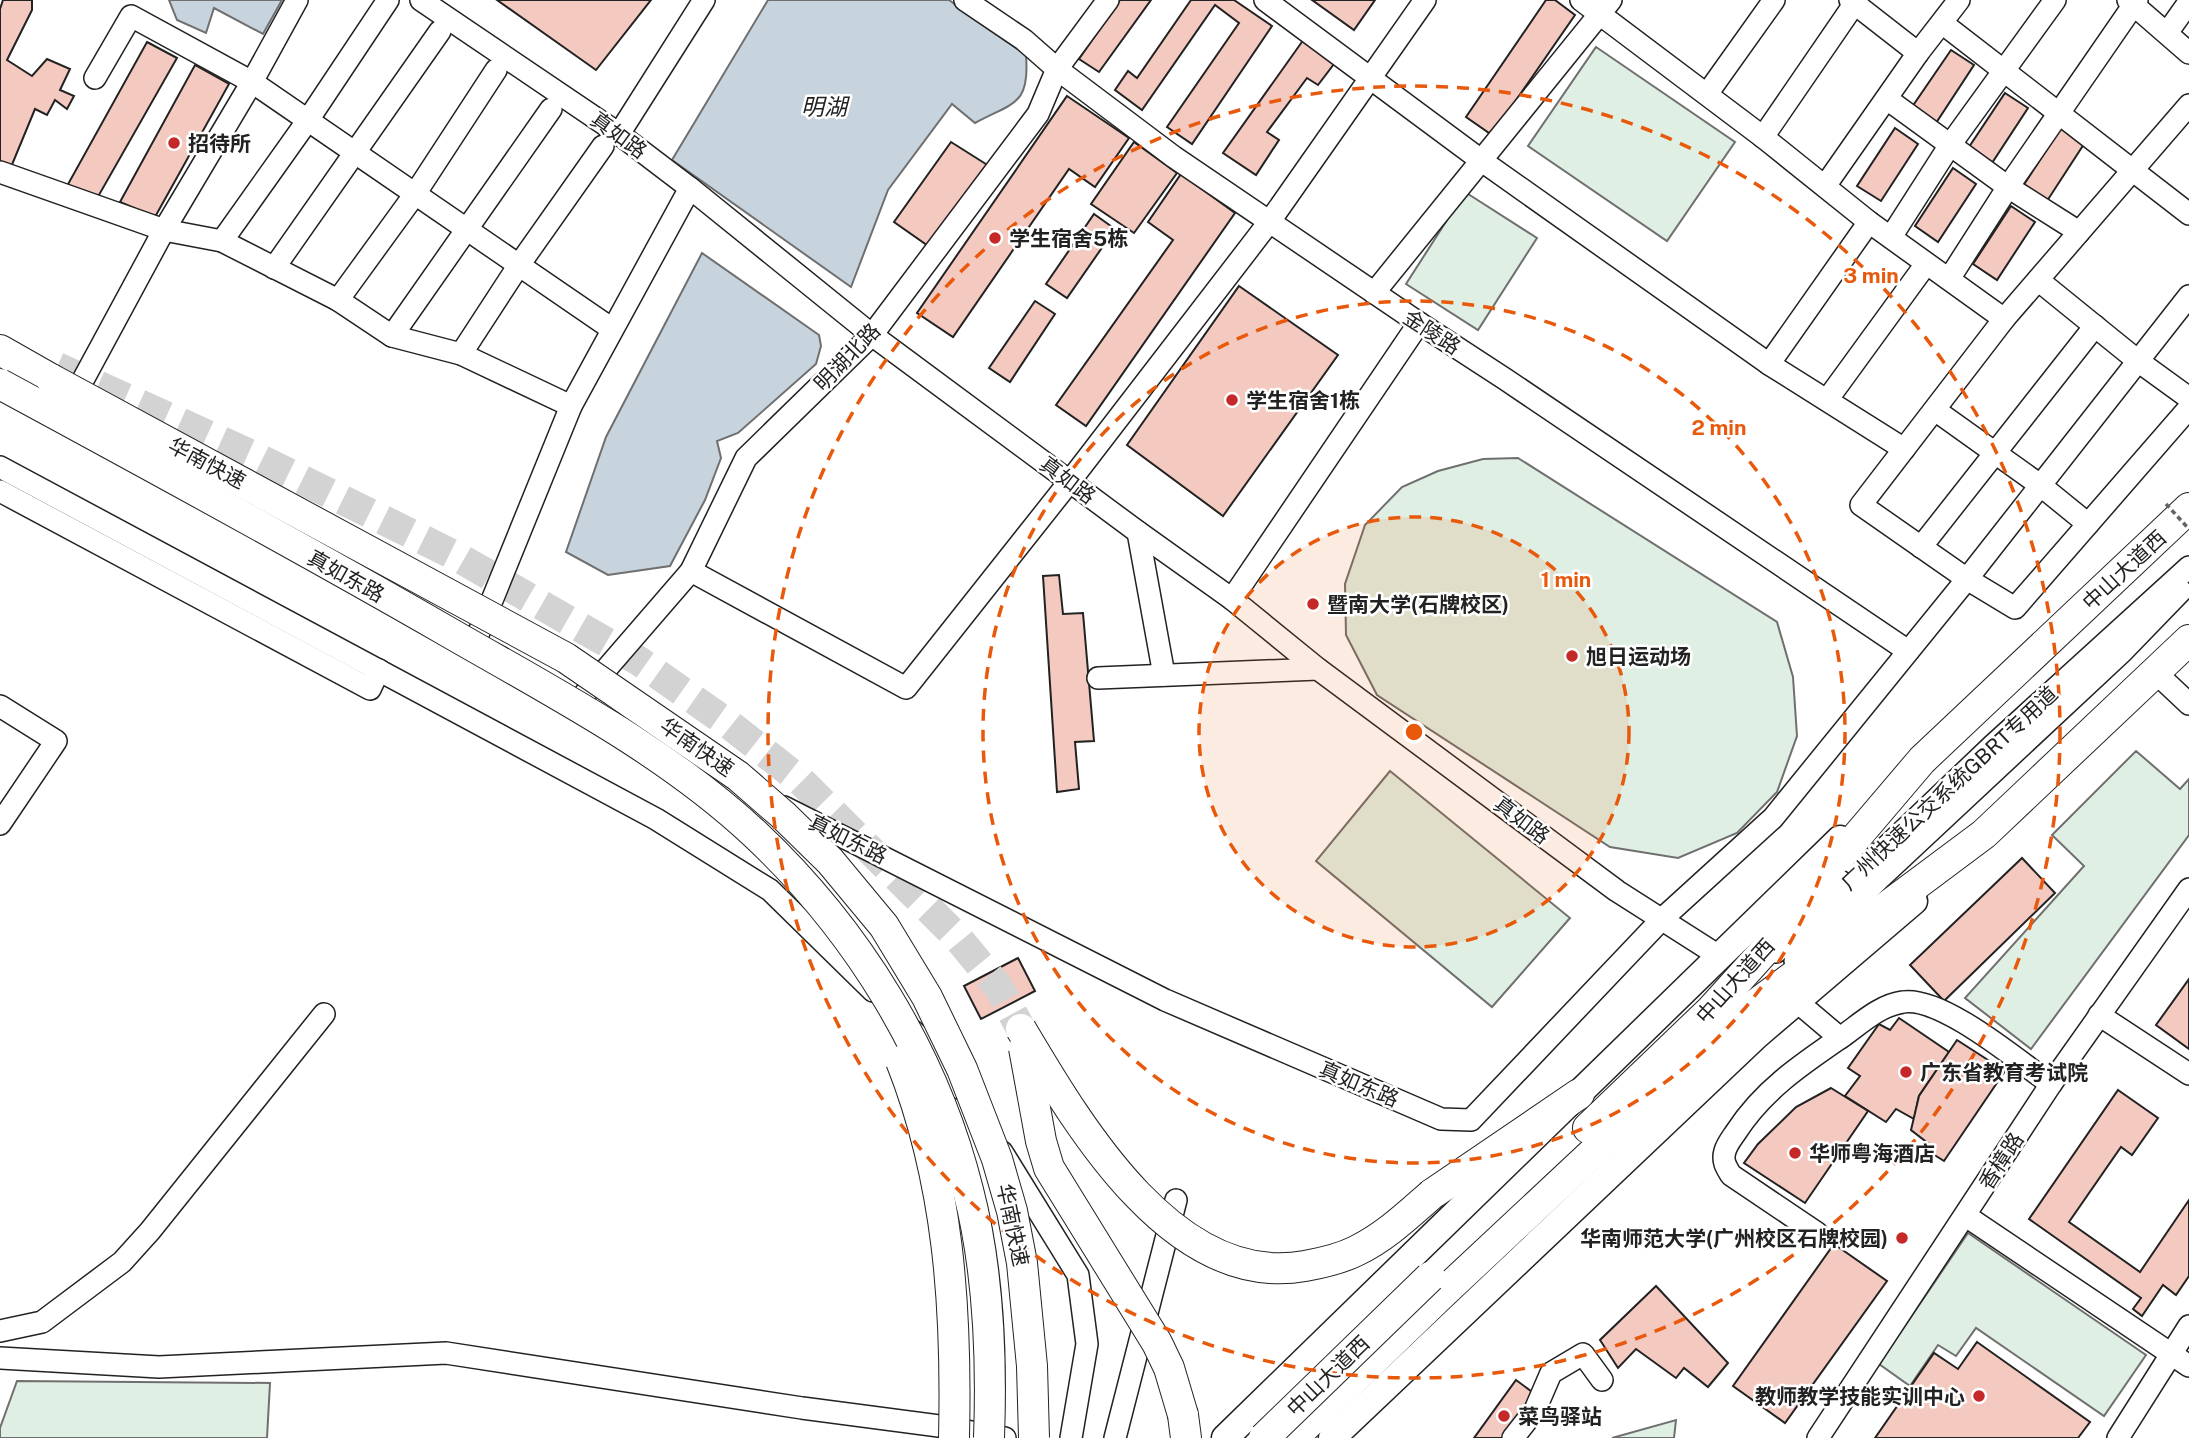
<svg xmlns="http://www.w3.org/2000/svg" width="2189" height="1438" font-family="'Public Sans','Noto Sans SC',sans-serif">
<rect width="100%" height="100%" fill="#fff"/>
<!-- green -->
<g fill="#e0efe3" stroke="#6f6f6f" stroke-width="2">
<path d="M1596,47L1735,142L1667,241L1528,146Z"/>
<path d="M1465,192L1537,238L1478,330L1406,284Z"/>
<path d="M1518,458L1777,622L1793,677L1797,736L1777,792L1737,833L1678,858L1610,847L1377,695L1346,635L1345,584L1365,525L1402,487L1438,471L1483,459Z"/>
<path d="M2136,751L2180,789L2189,779V835L2031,1049L1965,998L2084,866L2052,835Z"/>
<path d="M1390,771L1570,918L1492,1007L1316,861Z"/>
<path d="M1968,1233L2146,1355L2104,1416L1976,1328L1956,1356L1938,1345L1910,1386L1879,1364Z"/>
<path d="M17,1381L270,1383L267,1438H0V1428Z"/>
<path d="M1676,1420L1674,1438H1612Z"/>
</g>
<!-- water -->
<g fill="#c7d3dd" stroke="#6f6f6f" stroke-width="2">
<path d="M169,0H282L263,34L214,8L206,33L177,20Z"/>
<path d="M768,0H949L1026,55C1030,105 1014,102 975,123L952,104L888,190L851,287L672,160Z"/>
<path d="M702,253L819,335L821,346L816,364L738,433L717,441L721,458L705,500L670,566L608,575L566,552L606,437Z"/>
</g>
<!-- building -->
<g fill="#f3c9c0" stroke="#222" stroke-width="2">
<path d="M3,0H32V10L7,60L32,76L47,59L70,69L60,90L74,96L67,109L55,100L47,115L35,109L9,172L0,168V9Z"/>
<path d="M497,0H651L596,70Z"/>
<path d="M1120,0H1151L1099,72L1079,59Z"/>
<path d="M1191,0H1234L1272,26L1192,144L1167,127L1239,23L1215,5L1142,110L1115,90L1128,71L1137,78Z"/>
<path d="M1312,0H1375L1354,30Z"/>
<path d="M1546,0H1555L1575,15L1492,135L1466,117Z"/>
<path d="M1304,39L1337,60L1318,85L1307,78L1267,132L1279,140L1256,175L1223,153Z"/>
<path d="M147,42L177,58L95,202L67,186Z"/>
<path d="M1951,50L1974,65L1936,123L1912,107Z"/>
<path d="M195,65L229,84L155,217L120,202Z"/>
<path d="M2005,93L2028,108L1990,166L1967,150Z"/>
<path d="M1067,96L1129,138L1095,187L1069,169L953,337L917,313Z"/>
<path d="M1895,128L1918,144L1881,201L1857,186Z"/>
<path d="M2061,128L2084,144L2047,201L2023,186Z"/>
<path d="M951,142L989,166L934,250L894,222Z"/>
<path d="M1134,142L1177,173L1134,233L1091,204Z"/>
<path d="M1953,168L1976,184L1938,242L1915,226Z"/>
<path d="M1181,174L1235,213L1086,426L1056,405L1173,240L1148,222Z"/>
<path d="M2011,206L2035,222L1997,280L1973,264Z"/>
<path d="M1094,214L1115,229L1067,298L1046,284Z"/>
<path d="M1239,286L1338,355L1223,516L1127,445Z"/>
<path d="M1035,301L1055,314L1010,382L989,368Z"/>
<path d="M1059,575L1063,614L1083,613L1094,741L1075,742L1079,789L1057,792L1043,576Z"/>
<path d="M2022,858L2055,893L1944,1001L1910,965Z"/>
<path d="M1018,958L1035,991L981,1019L964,986Z"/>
<path d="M2189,979V1049L2156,1025Z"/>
<path d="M1899,1018L1949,1052L1919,1096L1914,1119L1896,1109L1886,1122L1845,1096L1860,1076L1848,1068L1879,1024L1890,1030Z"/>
<path d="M1957,1040L2005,1071L1944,1161L1925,1149L1929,1144L1911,1130L1919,1096Z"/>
<path d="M1831,1088L1868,1111L1805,1203L1744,1163L1758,1144L1796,1107Z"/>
<path d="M2118,1090L2158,1118L2132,1155L2121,1147L2069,1222L2140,1272L2189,1200V1276L2176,1295L2163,1285L2142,1316L2133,1309L2141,1298L2029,1219Z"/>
<path d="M1834,1244L1887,1281L1785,1423L1733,1386Z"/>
<path d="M1656,1286L1728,1363L1708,1387L1684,1368L1676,1378L1636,1349L1618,1368L1600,1340Z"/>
<path d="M1977,1342L2090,1422L2078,1438H1875L1934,1353L1958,1369Z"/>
<path d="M1516,1380L1535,1394L1503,1438H1474Z"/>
</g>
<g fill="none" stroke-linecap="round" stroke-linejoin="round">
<!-- highway-tunnel -->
<path stroke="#d3d3d3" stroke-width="30" stroke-dasharray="30 15" stroke-linecap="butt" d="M57,367L252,455L456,556L639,661L730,725L801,781L958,938L999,988L1021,1029"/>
<!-- minor casing -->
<g stroke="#222" stroke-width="24">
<g id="minor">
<path d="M421,0L619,134L690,188L872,335L1138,532L1232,599L1318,669L1617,891L1719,956"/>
<path d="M965,0L1024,40L1057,69L1174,157L1419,323L1505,379L1908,651"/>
<path d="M1265,0L1482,161L1769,364L1904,449"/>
<path d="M1581,0L1763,137L1869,222L2004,319"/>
<path d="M1850,0L1918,53"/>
<path d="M2128,0L2189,53"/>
<path d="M1942,23L2189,214"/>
<path d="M2167,33L2189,2"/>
<path d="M95,78L131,16L252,82L612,329"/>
<path d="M1707,94L1774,0"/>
<path d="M1887,99L2008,187L2079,232"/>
<path d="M2189,105L2004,319L1861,505L1967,579L2189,296"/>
<path d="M619,134L704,0"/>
<path d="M1763,137L1857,0"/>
<path d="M0,172L164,230L222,241L338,300L392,336L461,354L571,406"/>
<path d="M1825,186L1918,53L1959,0"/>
<path d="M1891,237L1950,145L2055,0"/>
<path d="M222,241L308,120L388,0"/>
<path d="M274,268L440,31"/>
<path d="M1949,279L2008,187L2137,0"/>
<path d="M2038,280L2138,361L2189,398"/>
<path d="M1374,293L1611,0"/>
<path d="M338,300L415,194L496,70"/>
<path d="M392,336L551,109"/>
<path d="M461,354L519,265L603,146"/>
<path d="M1769,364L1869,222"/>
<path d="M1827,400L1926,264"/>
<path d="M70,404L164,230L252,82L297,0"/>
<path d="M1935,410L2040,485L2088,524"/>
<path d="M0,467L656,819L770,890L873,991"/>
<path d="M0,491L370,689L379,670"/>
<path d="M1138,532L1164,675"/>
<path d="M1921,547L2095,326"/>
<path d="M691,571L906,688L1070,481L1270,221L1425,0"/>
<path d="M1232,599L1419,323"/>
<path d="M473,647L571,406L690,188"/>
<path d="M2155,672L2189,704"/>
<path d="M1098,678L1318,669"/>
<path d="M576,704L691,571L746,458L872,335L1038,114L1057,69L1108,0"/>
<path d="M0,706L56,741L0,824"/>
<path d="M784,807L1165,1000L1441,1119L1471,1120L1662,919L1773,818L1967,579L2015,608L2189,408"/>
<path d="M1776,952L1992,746L2189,567"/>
<path d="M1795,961L1881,877L2123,651L2181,591"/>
<path d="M1795,1000L1840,1038"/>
<path d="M2099,1015L2189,1074"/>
<path d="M913,1031L935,1053L959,1088"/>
<path d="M1002,1152L1078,1275L1087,1344L1071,1438"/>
<path d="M1966,1216L2189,1366"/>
<path d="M1817,1233L1731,1175C1726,1167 1722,1161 1725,1151C1727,1144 1732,1138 1736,1132C1763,1090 1802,1064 1843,1036C1860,1024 1880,1005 1903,1002C1942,996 2018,1061 2051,1084"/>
<path d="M0,1331L42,1322L122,1262L150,1231L324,1014"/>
<path d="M0,1358L159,1367L446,1353L802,1408L939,1426L1005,1438"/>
<path d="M1115,1438L1176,1200"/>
<path d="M1513,1438L1535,1410L1551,1373L1583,1354L1602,1380"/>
<path d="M1818,1438L2051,1084L2189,889"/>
<path d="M2118,1438L2189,1326"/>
</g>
</g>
<!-- major casing -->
<g stroke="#222" stroke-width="29">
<g id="major">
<path d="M1225,1438L1840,839"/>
<path d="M1332,1438L1756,1036L1914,901"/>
</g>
</g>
<!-- highway casing -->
<g stroke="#222" stroke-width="32">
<g id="highway">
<path d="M0,350L51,379"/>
<path d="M1588,1128L1711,1010L1768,947L1814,887L1922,760L2189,508"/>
<path d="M1432,1194L1579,1094"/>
<path d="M1183,1415L1186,1438"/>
<path d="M1293,1438L1444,1292L1736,1019L1984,834L2189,640"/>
</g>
</g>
<!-- minor -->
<use href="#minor" stroke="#fff" stroke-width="21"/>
<!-- major -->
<use href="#major" stroke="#fff" stroke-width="26"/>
<!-- highway -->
<use href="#highway" stroke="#fff" stroke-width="30"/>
<!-- highway-bridge casing -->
<g stroke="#222" stroke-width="32" stroke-linecap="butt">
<g id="highway-bridge">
<path d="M51,379L566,658L738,776L783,815L830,861L884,926L927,997L962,1069L997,1159L1012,1211L1022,1263L1032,1366L1034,1438"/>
<path d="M0,384C148,464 297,545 443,629C550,691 664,749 755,834C857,930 934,1054 968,1190C989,1271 992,1356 989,1438"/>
<path d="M1021,1029C1078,1125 1174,1290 1305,1266C1322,1263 1340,1259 1356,1251C1385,1237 1408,1215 1432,1194"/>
<path d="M1024,1048L1041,1141L1049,1168L1157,1343L1169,1368L1183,1415"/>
<path d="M901,1061C949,1182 957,1309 954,1438"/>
<path d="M1264,1438L1430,1277"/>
</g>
</g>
<!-- path-bridge -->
<path stroke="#646464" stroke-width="3.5" stroke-dasharray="5 3.5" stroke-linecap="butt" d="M2166,504L2189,529"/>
<!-- highway-bridge -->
<use href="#highway-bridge" stroke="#fff" stroke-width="30"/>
</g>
<!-- distance rings -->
<circle cx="1414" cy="732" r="215" fill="#e8590c" fill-opacity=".12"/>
<g fill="none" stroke="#e8590c" stroke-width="3.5" stroke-dasharray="12 9">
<circle cx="1414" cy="732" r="215"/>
<circle cx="1414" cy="732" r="431"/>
<circle cx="1414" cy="732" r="646"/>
</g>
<!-- markers -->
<g fill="#c62828" stroke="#fff" stroke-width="2.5">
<circle cx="174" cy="143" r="7"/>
<circle cx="995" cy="238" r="7"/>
<circle cx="1232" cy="400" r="7"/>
<circle cx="1313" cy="604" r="7"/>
<circle cx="1572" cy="656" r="7"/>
<circle cx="1906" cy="1072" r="7"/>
<circle cx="1795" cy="1153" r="7"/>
<circle cx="1902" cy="1238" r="7"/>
<circle cx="1979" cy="1396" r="7"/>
<circle cx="1504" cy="1416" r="7"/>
</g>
<g text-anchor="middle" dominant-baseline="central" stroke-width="5" stroke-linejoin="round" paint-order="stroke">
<!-- street labels -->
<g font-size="21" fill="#222" stroke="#fff">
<text transform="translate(619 135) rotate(36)">真如路</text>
<text transform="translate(1432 332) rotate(33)">金陵路</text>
<text transform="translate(847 357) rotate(-46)">明湖北路</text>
<text transform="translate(207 463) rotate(28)">华南快速</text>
<text transform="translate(1068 480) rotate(37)">真如路</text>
<text transform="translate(2124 570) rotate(-43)">中山大道西</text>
<text transform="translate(346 576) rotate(29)">真如东路</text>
<text transform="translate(697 747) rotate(35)">华南快速</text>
<text transform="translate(1949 788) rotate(-43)">广州快速公交系统GBRT专用道</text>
<text transform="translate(1522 820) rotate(37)">真如路</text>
<text transform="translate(848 839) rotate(26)">真如东路</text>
<text transform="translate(1735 981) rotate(-48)">中山大道西</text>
<text transform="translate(1359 1084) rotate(23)">真如东路</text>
<text transform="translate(2001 1161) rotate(-57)">香樟路</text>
<text transform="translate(1013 1225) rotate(78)">华南快速</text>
<text transform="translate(1328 1376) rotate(-44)">中山大道西</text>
</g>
<!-- poi labels -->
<g font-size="21" font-weight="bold" fill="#222" stroke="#fff" text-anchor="start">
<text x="188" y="143">招待所</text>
<text x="1009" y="238">学生宿舍5栋</text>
<text x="1246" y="400">学生宿舍1栋</text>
<text x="1327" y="604">暨南大学(石牌校区)</text>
<text x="1586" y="656">旭日运动场</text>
<text x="1920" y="1072">广东省教育考试院</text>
<text x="1809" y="1153">华师粤海酒店</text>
<text x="1888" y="1238" text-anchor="end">华南师范大学(广州校区石牌校园)</text>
<text x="1965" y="1396" text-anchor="end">教师教学技能实训中心</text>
<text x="1518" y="1416">菜鸟驿站</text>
</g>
<!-- water labels -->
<g font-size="23" font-style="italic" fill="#222" stroke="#fff">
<text x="824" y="106">明湖</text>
</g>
</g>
<circle cx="1414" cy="732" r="10" fill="#e8590c" stroke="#fff" stroke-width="3.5"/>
<g font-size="21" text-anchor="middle" font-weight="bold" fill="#e8590c" stroke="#fff" stroke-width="5" stroke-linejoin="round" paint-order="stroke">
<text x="1871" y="283">3 min</text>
<text x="1719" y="435">2 min</text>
<text x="1566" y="587">1 min</text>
</g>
</svg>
